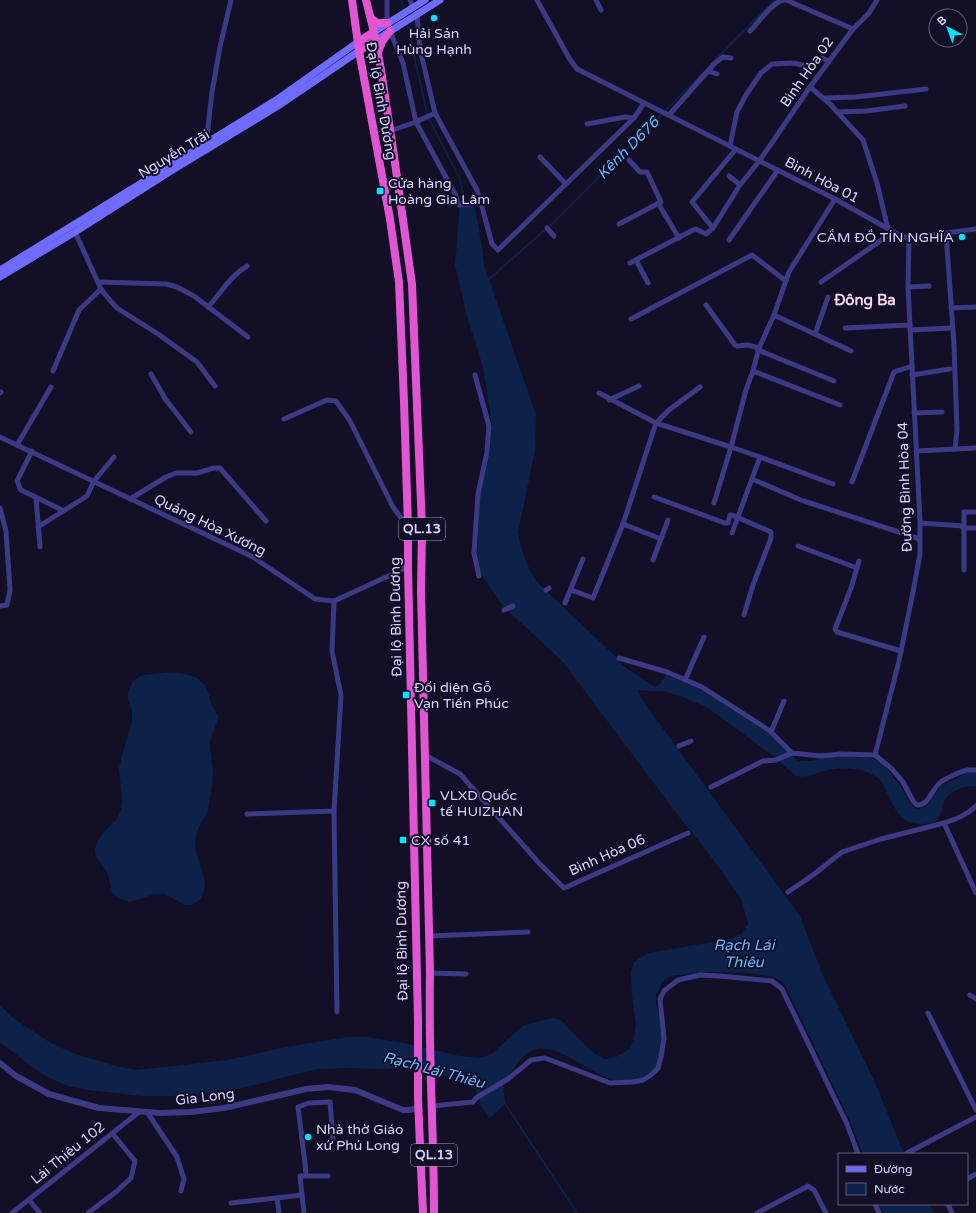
<svg xmlns="http://www.w3.org/2000/svg" width="976" height="1213" font-family="'Varela Round',sans-serif">
<rect width="100%" height="100%" fill="#130f26"/>
<!-- water -->
<g fill="#0c2248">
<path d="M474,203L482,246L484,265L536,415L535,451L518,532C521,550 527,567 537,582L619,660L622,665L655,687L660,684L666,675L702,689L770,734L798,761H812L825,757L848,756L869,758L879,761L890,772L901,787L910,804L917,809L927,806L940,787L967,773H976V786C965,786 950,790 944,801C943,803 942,807 942,810C939,821 933,824 922,824C899,825 894,806 885,789C883,785 881,780 878,778C875,776 869,773 865,771C859,769 841,768 834,769C821,770 809,779 796,776L773,756L708,708L683,697L667,692L637,690L643,701L800,916L824,978L874,1080L904,1154H863L849,1119L783,981L768,976L750,973L709,972L671,976L663,982L656,994V1003L663,1036L656,1068C645,1076 635,1084 620,1082C594,1078 558,1041 533,1050C525,1053 520,1060 515,1067C503,1082 501,1084 506,1103L489,1119L481,1105L475,1089L449,1077L409,1068L390,1069L346,1068L317,1069L259,1084L228,1091L190,1096H141L88,1090L68,1086L50,1078L36,1070L0,1042V1005L13,1018L51,1043L75,1054L116,1066L136,1070L227,1060L286,1047L348,1037H367L404,1043L460,1056L480,1058L491,1054L524,1025L554,1018L561,1020L582,1042L595,1054L604,1059L616,1057L628,1050L634,1039L636,1024L632,996L631,972L634,962L648,953L730,939L742,933L748,924L741,898L703,846L680,818L563,662L503,606L481,574L477,553L480,493L490,452L492,424L483,367L467,316L455,265L460,205Z"/>
<path d="M172,672L185,674L197,678L205,685L209,695L211,703L218,716L217,722L210,741V748L213,772L212,787L208,811L197,831L195,842L196,852L204,877L205,886L203,894L200,900L192,905H185L165,894H155L130,902L118,898L112,892L108,875L105,869L96,857L95,850L97,841L104,832L116,820L121,809L122,799L119,768L123,752L132,722V710L128,700V692L133,681L142,675Z"/>
<path d="M878,1204H929L934,1213H883Z"/>
</g>
<g fill="none" stroke-linecap="round" stroke-linejoin="round">
<!-- stream -->
<g stroke="#0c2248" stroke-width="2">
<path d="M401,0L404,11"/>
<path d="M405,15L428,117L460,179L465,203"/>
<path d="M716,59L775,0"/>
<path d="M488,280L554,222L706,70"/>
<path d="M504,1102L577,1213"/>
</g>
<!-- minor -->
<g stroke="#3d3a85" stroke-width="5">
<path d="M387,0V23"/>
<path d="M410,0L413,7"/>
<path d="M537,0L569,58L577,69L835,199L901,236L909,238L976,229"/>
<path d="M596,0L601,10"/>
<path d="M786,0L853,29"/>
<path d="M417,15L420,49L435,113L477,190L481,203L492,244L498,250L634,118L644,103"/>
<path d="M390,31L403,63L416,122L455,194L459,205L481,203"/>
<path d="M750,31C758,23 773,1 784,0"/>
<path d="M708,71L717,74"/>
<path d="M810,87L829,103L863,140L877,183L888,229"/>
<path d="M824,98L856,97L926,89"/>
<path d="M837,112L866,111L905,106"/>
<path d="M669,115L715,63L723,57L731,58"/>
<path d="M587,124L625,117L634,118"/>
<path d="M390,131L416,122L435,113"/>
<path d="M206,145L212,92L220,47L231,0"/>
<path d="M730,146L737,112L746,95L761,73L772,64L794,63L806,66L822,58L829,61"/>
<path d="M540,157L566,184"/>
<path d="M729,176L740,185"/>
<path d="M658,203L679,238"/>
<path d="M619,224L661,202L647,172H640L629,160"/>
<path d="M547,228L554,236"/>
<path d="M713,228L740,185L760,160L810,87L853,29L869,13L877,0"/>
<path d="M75,232L101,289L108,298L117,308L158,334L197,362L215,386"/>
<path d="M946,233L954,345L957,430L955,449"/>
<path d="M729,240L778,170"/>
<path d="M636,260L648,283"/>
<path d="M630,263L693,230L696,229L706,234L713,228L692,202L736,149"/>
<path d="M98,282L166,284L177,287L194,296L248,337"/>
<path d="M821,282L893,232"/>
<path d="M908,287L929,286"/>
<path d="M706,305L735,345L737,346L748,345L759,348"/>
<path d="M208,307C221,293 230,276 247,266"/>
<path d="M951,308L976,307"/>
<path d="M774,315L851,351"/>
<path d="M631,319L752,255L786,281"/>
<path d="M845,328L910,325"/>
<path d="M910,330L952,328"/>
<path d="M815,334L828,297"/>
<path d="M758,350L834,381"/>
<path d="M53,371L79,310L101,289"/>
<path d="M753,371L840,405"/>
<path d="M151,374L166,400L191,432"/>
<path d="M475,375L489,426L487,452L478,494L474,553L479,576"/>
<path d="M912,375L950,369"/>
<path d="M0,393L1,392"/>
<path d="M599,393L656,423L731,447L746,390L753,371L759,348L774,315L789,272L835,199"/>
<path d="M609,400L639,386"/>
<path d="M914,413L942,412"/>
<path d="M284,419L327,400L336,401L350,421L393,507L407,526"/>
<path d="M0,437L253,557L315,599L334,601L408,567"/>
<path d="M17,445L51,387"/>
<path d="M32,451L17,481L21,490L64,511"/>
<path d="M916,451L976,448"/>
<path d="M760,457L833,484"/>
<path d="M752,479L801,500"/>
<path d="M852,482L894,372L912,366"/>
<path d="M654,497L725,523H728L730,515H732L771,532V538L753,585L744,615"/>
<path d="M36,498L40,547"/>
<path d="M130,499L166,477L176,473H197L214,468H220L266,521"/>
<path d="M804,501L920,539"/>
<path d="M714,503L731,447L760,457L732,533"/>
<path d="M0,508L6,531L10,590L7,605L0,606"/>
<path d="M920,523L964,526V570"/>
<path d="M623,524L661,539"/>
<path d="M964,526V512H976"/>
<path d="M38,527L87,496L94,481L114,457"/>
<path d="M963,528H976"/>
<path d="M798,546L857,568"/>
<path d="M653,560L668,520"/>
<path d="M859,561L851,588L835,629L837,632L901,651"/>
<path d="M546,590L549,588"/>
<path d="M571,590L593,598L623,524L656,423L669,410L700,387"/>
<path d="M334,601L332,651L341,695L334,811L337,1012"/>
<path d="M565,603L583,559"/>
<path d="M504,610L513,606"/>
<path d="M619,658L667,672L702,687L764,727L771,732L792,753L820,756L841,754L875,755L892,769L903,782L913,801L917,805C929,806 932,788 941,782C946,778 960,772 967,770C969,770 973,770 976,770"/>
<path d="M685,680L704,637"/>
<path d="M771,732L784,701"/>
<path d="M679,746L691,741"/>
<path d="M425,755L460,774L539,863L564,888L688,833"/>
<path d="M875,755L899,661L913,592L920,554V521L908,287L909,238"/>
<path d="M711,787L763,761L776,760L792,753"/>
<path d="M976,806C967,815 956,819 944,823L976,893"/>
<path d="M247,814L334,811"/>
<path d="M788,892L813,875L842,852L881,839L944,823"/>
<path d="M429,936L528,932"/>
<path d="M430,973L466,974"/>
<path d="M970,995L976,999"/>
<path d="M928,1013L976,1110"/>
<path d="M432,1106L473,1102L476,1098L508,1079L531,1060L545,1058L610,1083L633,1082L643,1080L651,1075L658,1068L661,1057L664,1038L660,999L664,991L678,980L700,975L720,976L772,981L782,989L847,1124L858,1154"/>
<path d="M147,1112L177,1157L184,1179L181,1191"/>
<path d="M907,1153L976,1117"/>
<path d="M306,1176L305,1163L298,1107L309,1103L330,1102L333,1139"/>
<path d="M967,1179L976,1174"/>
<path d="M277,1198L279,1213"/>
<path d="M29,1200L40,1213"/>
<path d="M231,1203L302,1195"/>
<path d="M875,1204L879,1213"/>
<path d="M948,1204L952,1213"/>
<path d="M12,1213L139,1112"/>
<path d="M88,1213L117,1191L131,1178L135,1161L112,1133"/>
<path d="M304,1213L300,1176H328"/>
<path d="M757,1213L808,1186L814,1190L826,1213"/>
</g>
<!-- tertiary -->
<path stroke="#3d3a85" stroke-width="6" d="M0,1063L16,1076L49,1094L99,1108L159,1113L191,1112L224,1108L306,1089L328,1087L355,1090L403,1110H409L419,1108"/>
<!-- secondary -->
<g stroke="#6f6bff" stroke-width="7">
<path d="M374,32L425,0"/>
<path d="M376,40L440,0"/>
<path d="M0,270L276,100L358,42"/>
<path d="M0,277L75,232L171,171L278,106L359,51"/>
</g>
<!-- trunk -->
<g stroke="#e055d1" stroke-width="8">
<path d="M352,0L359,51L390,219L399,282L404,402L408,527V567L418,1022V1099L423,1213"/>
<path d="M366,0L374,32L381,70L394,156L412,284L422,527L421,591L430,973C428,1053 434,1133 434,1213"/>
<path d="M371,18L377,23H387"/>
<path d="M358,42L374,32"/>
<path d="M359,51L376,40"/>
<path d="M378,52L382,42L390,31"/>
</g>
</g>
<!-- markers -->
<g fill="#00e5ff" stroke="#130f26" stroke-width="1.5">
<circle cx="434" cy="18" r="4"/>
<rect x="376" y="187" width="8" height="8" rx="2"/>
<circle cx="962" cy="237" r="4"/>
<rect x="402" y="691" width="8" height="8" rx="2"/>
<rect x="428" y="799" width="8" height="8" rx="2"/>
<rect x="399" y="836" width="8" height="8" rx="2"/>
<circle cx="308" cy="1137" r="4"/>
</g>
<g text-anchor="middle" dominant-baseline="central" stroke-width="4" stroke-linejoin="round" paint-order="stroke">
<!-- shield labels -->
<g fill="#130f26" stroke="#9e99be" stroke-width="1">
<rect x="399" y="518" width="46" height="22" rx="3"/>
<rect x="411" y="1144" width="46" height="22" rx="3"/>
</g>
<g font-size="13" font-weight="bold" fill="#d9d4ff">
<text x="422" y="529">QL.13</text>
<text x="434" y="1155">QL.13</text>
</g>
<!-- poi labels -->
<g font-size="14" fill="#d9d4ff" stroke="#130f26" text-anchor="start">
<text x="434" y="33" text-anchor="middle">Hải Sản<tspan x="434" dy="16">Hùng Hạnh</tspan></text>
<text x="388" y="183">Cửa hàng<tspan x="388" dy="16">Hoàng Gia Lâm</tspan></text>
<text x="954" y="237" text-anchor="end">CẦM ĐỒ TÍN NGHĨA</text>
<text x="414" y="687">Đối diện Gỗ<tspan x="414" dy="16">Vạn Tiến Phúc</tspan></text>
<text x="440" y="795">VLXD Quốc<tspan x="440" dy="16">tế HUIZHAN</tspan></text>
<text x="411" y="840">CX số 41</text>
<text x="316" y="1129">Nhà thờ Giáo<tspan x="316" dy="16">xứ Phú Long</tspan></text>
</g>
<!-- street labels -->
<g font-size="14" fill="#d9d4ff" stroke="#130f26">
<text transform="translate(807 72) rotate(-55)">Bình Hòa 02</text>
<text transform="translate(381 101) rotate(80)">Đại lộ Bình Dương</text>
<text transform="translate(174 154) rotate(-31)">Nguyễn Trãi</text>
<text transform="translate(822 180) rotate(28)">Bình Hòa 01</text>
<text transform="translate(905 487) rotate(-92)">Đường Bình Hòa 04</text>
<text transform="translate(210 525) rotate(26)">Quảng Hòa Xương</text>
<text transform="translate(396 617) rotate(-91)">Đại lộ Bình Dương</text>
<text transform="translate(607 855) rotate(-24)">Bình Hòa 06</text>
<text transform="translate(402 941) rotate(-91)">Đại lộ Bình Dương</text>
<text transform="translate(205 1097) rotate(-7)">Gia Long</text>
<text transform="translate(68 1153) rotate(-39)">Lái Thiêu 102</text>
</g>
<!-- water labels -->
<g font-size="15" font-style="italic" fill="#62b6ff" stroke="#130f26">
<text transform="translate(628 148) rotate(-45)">Kênh D676</text>
<text x="744" y="945">Rạch Lái<tspan x="744" dy="17">Thiêu</tspan></text>
<text transform="translate(434 1070) rotate(15)">Rạch Lái Thiêu</text>
</g>
<!-- neighbourhood labels -->
<g font-size="15" font-weight="bold" fill="#ffd6f0" stroke="#130f26">
<text x="865" y="300">Đông Ba</text>
</g>
</g>
<!-- legend -->
<rect x="838" y="1153" width="130" height="52" fill="#130f26" stroke="#625e7d"/>
<rect x="846" y="1166" width="20" height="6" fill="#6f6bff" stroke="#625e7d"/>
<text x="874" y="1173" font-size="12" fill="#d9d4ff">Đường</text>
<rect x="846" y="1183" width="20" height="12" fill="#0c2248" stroke="#625e7d"/>
<text x="874" y="1193" font-size="12" fill="#d9d4ff">Nước</text>
<!-- north arrow -->
<g transform="translate(948 28) rotate(319)"><circle r="19" fill="#130f26" stroke="#625e7d"/>
<path d="M0-3L7 15L0 10L-7 15Z" fill="#00e5ff"/>
<text y="-6" font-size="11" font-weight="bold" text-anchor="middle" fill="#d9d4ff">B</text>
</g>
</svg>
